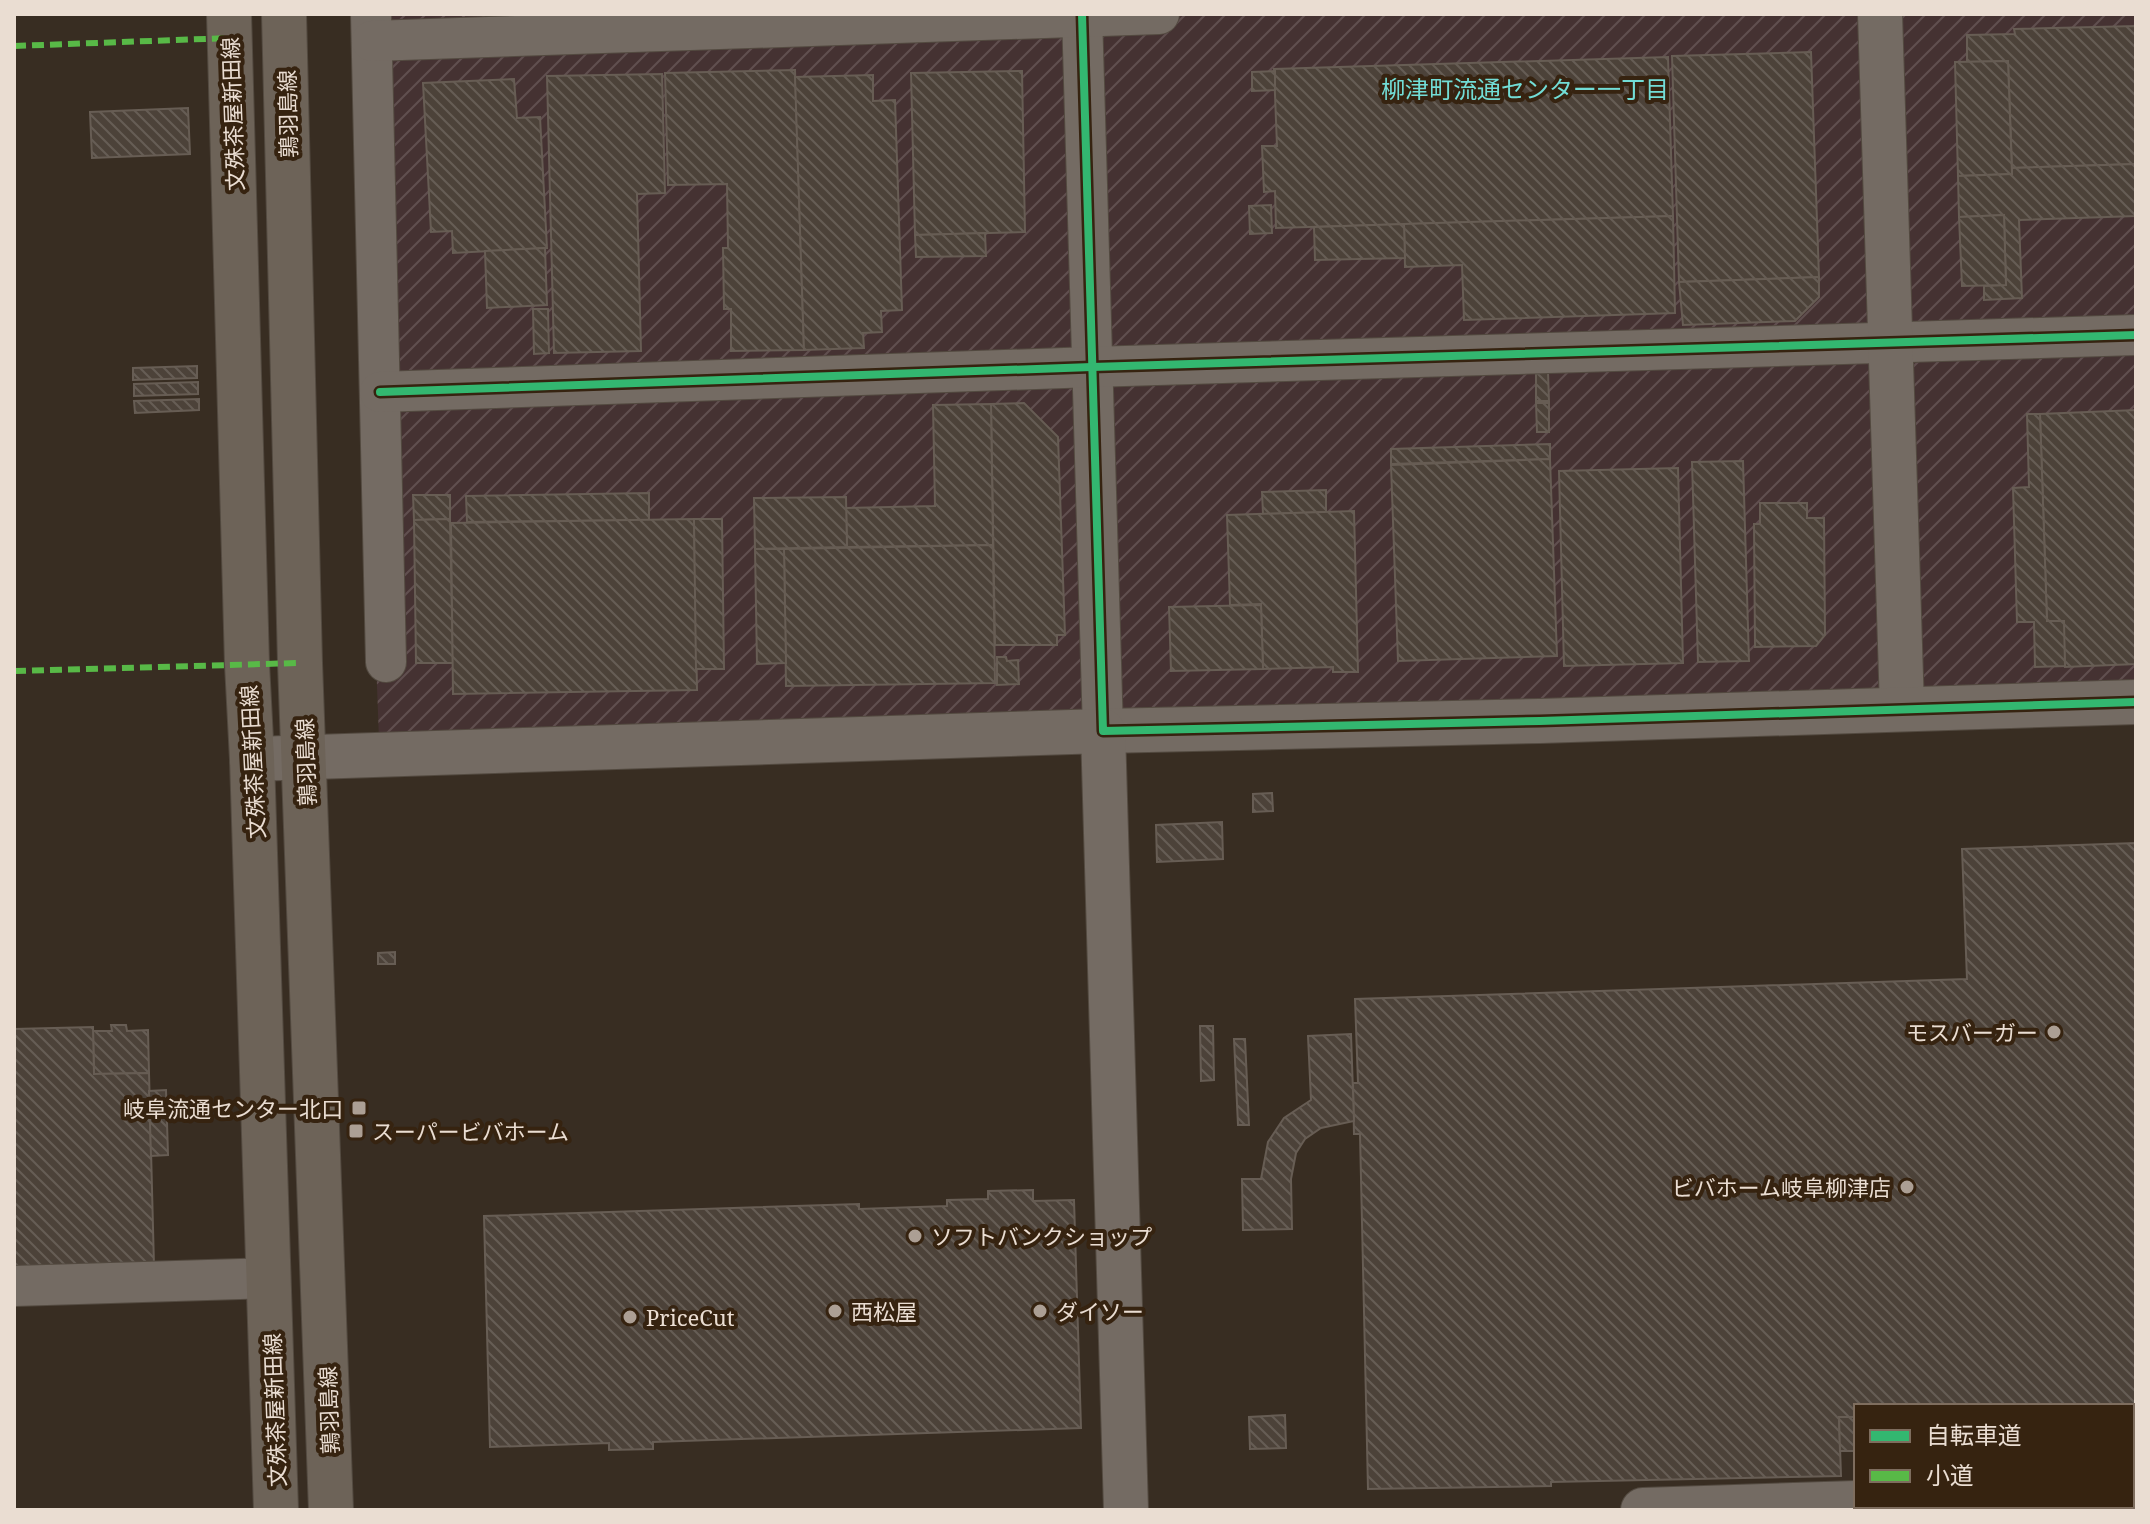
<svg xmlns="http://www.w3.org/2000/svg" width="2150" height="1524" font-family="'Noto Serif','Noto Sans JP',serif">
<defs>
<pattern id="industrial-furrows" width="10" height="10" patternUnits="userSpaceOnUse" patternTransform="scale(2)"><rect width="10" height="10" fill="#453232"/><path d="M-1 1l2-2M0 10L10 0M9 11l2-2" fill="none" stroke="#604f4f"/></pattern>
<pattern id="building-back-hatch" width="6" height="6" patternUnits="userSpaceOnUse" patternTransform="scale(2)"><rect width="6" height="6" fill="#4c4239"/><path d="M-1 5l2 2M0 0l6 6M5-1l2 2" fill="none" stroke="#665d55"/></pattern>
</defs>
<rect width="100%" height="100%" fill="#382d22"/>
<!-- industrial -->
<path fill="url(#industrial-furrows)" d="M352,14H2136V687L379,739Z"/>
<!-- building -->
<g fill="url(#building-back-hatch)" stroke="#675d54" stroke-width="2">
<path d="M2136,26V164L2012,168L2008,61L1967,62V35L2015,34L2014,29Z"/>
<path d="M1811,52L1819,277L1679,282L1672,56Z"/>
<path d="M1668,57L1673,216L1276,228L1275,191L1264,192L1262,146H1277L1274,69Z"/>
<path d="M2008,61L2012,174L1958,176L1955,62Z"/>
<path d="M795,70L804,350L731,351V309H724L723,248H728L727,184L668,185L665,73Z"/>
<path d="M1022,71L1025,232L915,235L911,73Z"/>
<path d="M1275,71V90L1252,91V72Z"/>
<path d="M662,74L665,193L637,194L641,351L554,353L547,76Z"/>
<path d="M873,75V101L895,100L902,310L881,311L882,332L863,333L864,348L804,350L795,77Z"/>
<path d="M514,79L517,118L540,117L547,248L453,253L452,231L431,232L423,83Z"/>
<path d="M188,108L190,154L92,158L90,112Z"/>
<path d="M2136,164V216L2019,220L2022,298L1984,300V286L2006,285L2004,215L1959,217L1958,176L2012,174V168Z"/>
<path d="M1271,205L1272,233L1250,234L1249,206Z"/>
<path d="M2004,215L2006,285L1962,286L1959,217Z"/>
<path d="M1673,216L1675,313L1464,320L1462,265L1405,267L1404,224Z"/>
<path d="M1404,224L1405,258L1315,260L1314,227Z"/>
<path d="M985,233L986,256L916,257L915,235Z"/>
<path d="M545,248L547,305L487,308L485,251Z"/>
<path d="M1819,277V297L1795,321L1683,325L1679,282Z"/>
<path d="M533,309H548L549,353L534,354Z"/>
<path d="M197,366V378L133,380V368Z"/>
<path d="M1548,372L1549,401H1536V373Z"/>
<path d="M198,382V394L134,396V384Z"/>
<path d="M199,399V410L135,413L134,401Z"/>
<path d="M1024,403L1058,437L1065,635H1057V645H995L991,404Z"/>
<path d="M1536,403H1549V432H1537Z"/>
<path d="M991,404L993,545L847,547L846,508L935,506L933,405Z"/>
<path d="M2136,410V664L2065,667L2063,621H2047L2040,414Z"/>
<path d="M2027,414H2040L2047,621H2064L2065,666L2035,667L2034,622H2017L2013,488L2029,487Z"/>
<path d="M1550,444V459L1391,464V449Z"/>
<path d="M1550,459L1557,656L1398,661L1391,465Z"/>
<path d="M1743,461L1749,661L1698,662L1692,462Z"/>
<path d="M1678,468L1683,663L1564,666L1559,471Z"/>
<path d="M1326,490V512L1263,514L1262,492Z"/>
<path d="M649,493V520L467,522L466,496Z"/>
<path d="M413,495H450V519L414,520Z"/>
<path d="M846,497L847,547L755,549L754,498Z"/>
<path d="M1760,503H1807V518H1824L1825,635L1816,646L1755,647L1754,524H1760Z"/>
<path d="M1354,511L1358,672H1333V667L1263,669L1261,604L1230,605L1227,515Z"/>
<path d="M450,519L453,663H416L414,520Z"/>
<path d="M694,519L697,690L453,694L451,523Z"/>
<path d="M694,519H722L724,669H696Z"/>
<path d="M993,545L995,683L786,686L784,549Z"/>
<path d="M755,549H784L786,663L757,664Z"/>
<path d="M1261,605L1263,669L1171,671L1169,607Z"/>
<path d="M997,657H1006L1007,661L1018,660L1019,684L997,685Z"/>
<path d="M1272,793L1273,811L1253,812V794Z"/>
<path d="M1222,822L1223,859L1157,862L1156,825Z"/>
<path d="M2136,843V1411H2132V1406H1856V1417H1839L1841,1476L1551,1482V1486L1368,1489L1360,1134H1354L1353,1083H1358L1355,999L1967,979L1962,849Z"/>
<path d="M395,952V964H378V953Z"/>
<path d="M111,1025H126L127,1031L148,1030L149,1073L94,1074L93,1031H112Z"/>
<path d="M1200,1026H1213L1214,1080L1201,1081Z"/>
<path d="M93,1027L94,1074L149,1073L154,1266L14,1269V1029Z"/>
<path d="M1351,1034L1354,1121L1321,1128L1305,1139L1296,1153L1291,1179L1292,1229L1243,1230L1242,1179H1261L1268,1142L1284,1118L1311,1100L1308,1036Z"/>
<path d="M1234,1039H1245L1249,1125H1238Z"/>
<path d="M166,1090L168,1155L151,1156L149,1091Z"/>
<path d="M1033,1190V1201L1074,1200L1081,1428L653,1442V1449L609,1450V1443L490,1447L484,1216L859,1204V1209L947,1206V1200L988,1199V1191Z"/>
<rect x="2132" y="1411" width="4" height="34"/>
<path d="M1285,1415L1286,1448L1250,1449L1249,1417Z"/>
<path d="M1839,1417H1856V1451H1840Z"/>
</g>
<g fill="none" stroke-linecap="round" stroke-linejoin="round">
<!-- minor casing -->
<g stroke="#534a40" stroke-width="42">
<g id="minor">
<path d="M371,14L386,662"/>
<path d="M1082,14L1103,731"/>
<path d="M372,41L1159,14"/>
<path d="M380,392L1092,367L2136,335"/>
<path d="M14,1286L270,1278"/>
<path d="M1960,1506V1510"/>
</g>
</g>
<!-- tertiary casing -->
<g stroke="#534a40" stroke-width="46">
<g id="tertiary">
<path d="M1880,14L1902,708"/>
<path d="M1103,731L1540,721L2136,702"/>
<path d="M252,759L1103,731L1126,1510"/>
<path d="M2132,1494H2136"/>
<path d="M1643,1510L1856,1503"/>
</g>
</g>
<!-- secondary casing -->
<g stroke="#534a40" stroke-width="46">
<g id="secondary">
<path d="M229,14L247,664L252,759L276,1510"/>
<path d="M284,14L300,663L331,1510"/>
</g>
</g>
<!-- minor -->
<use href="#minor" stroke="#746b63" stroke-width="40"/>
<!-- tertiary -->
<use href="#tertiary" stroke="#746b63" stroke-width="44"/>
<!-- secondary -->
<use href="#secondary" stroke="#6d6358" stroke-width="44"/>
<!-- quiet -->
<g stroke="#58b947" stroke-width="6" stroke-dasharray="12 6" stroke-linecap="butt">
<path d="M14,46L230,38"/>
<path d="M14,671L300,663"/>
</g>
<!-- cycleway casing -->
<g stroke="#362310" stroke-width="13">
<g id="cycleway">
<path d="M1082,14L1103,731L1540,721L2136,702"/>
<path d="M380,392L1092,367L2136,335"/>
</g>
</g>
<!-- cycleway -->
<use href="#cycleway" stroke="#33b770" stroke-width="8"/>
</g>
<!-- markers -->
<g fill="#ac9f94" stroke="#362310" stroke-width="3">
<circle cx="2054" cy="1032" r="8"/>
<rect x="351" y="1100" width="16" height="16" rx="4"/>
<rect x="348" y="1123" width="16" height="16" rx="4"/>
<circle cx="1907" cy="1187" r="8"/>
<circle cx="915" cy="1236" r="8"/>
<circle cx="835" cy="1311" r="8"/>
<circle cx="1040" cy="1311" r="8"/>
<circle cx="630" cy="1317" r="8"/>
</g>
<g text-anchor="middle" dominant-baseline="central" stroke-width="8" stroke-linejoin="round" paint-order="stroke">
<!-- street labels -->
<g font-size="22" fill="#eaddd2" stroke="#362310">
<text transform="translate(232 114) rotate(-92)">文殊茶屋新田線</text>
<text transform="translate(287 114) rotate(-91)">鶉羽島線</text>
<text transform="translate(252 762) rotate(-93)">文殊茶屋新田線</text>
<text transform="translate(305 762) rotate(-92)">鶉羽島線</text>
<text transform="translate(274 1410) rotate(-92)">文殊茶屋新田線</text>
<text transform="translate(328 1410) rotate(-92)">鶉羽島線</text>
</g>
<!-- poi labels -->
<g font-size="22" fill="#eaddd2" stroke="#362310" text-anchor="start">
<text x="2038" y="1032" text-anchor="end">モスバーガー</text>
<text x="343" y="1108" text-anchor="end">岐阜流通センター北口</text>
<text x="372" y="1131">スーパービバホーム</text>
<text x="1891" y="1187" text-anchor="end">ビバホーム岐阜柳津店</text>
<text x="931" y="1236">ソフトバンクショップ</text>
<text x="851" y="1311">西松屋</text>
<text x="1056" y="1311">ダイソー</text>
<text x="646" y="1317">PriceCut</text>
</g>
<!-- neighbourhood labels -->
<g font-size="24" fill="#72ddd6" stroke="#362310">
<text x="1525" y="88">柳津町流通センター一丁目</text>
</g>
</g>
<!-- border -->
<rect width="2150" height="1524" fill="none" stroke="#eaddd2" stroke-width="32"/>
<!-- legend -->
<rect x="1854" y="1404" width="280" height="104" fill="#362310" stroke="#7e6d5e" stroke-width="2"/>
<rect x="1870" y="1430" width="40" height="12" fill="#33b770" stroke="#7e6d5e" stroke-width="2"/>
<text x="1926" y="1444" font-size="24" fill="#eaddd2">自転車道</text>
<rect x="1870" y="1470" width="40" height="12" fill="#58b947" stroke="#7e6d5e" stroke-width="2"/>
<text x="1926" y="1484" font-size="24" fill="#eaddd2">小道</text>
</svg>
